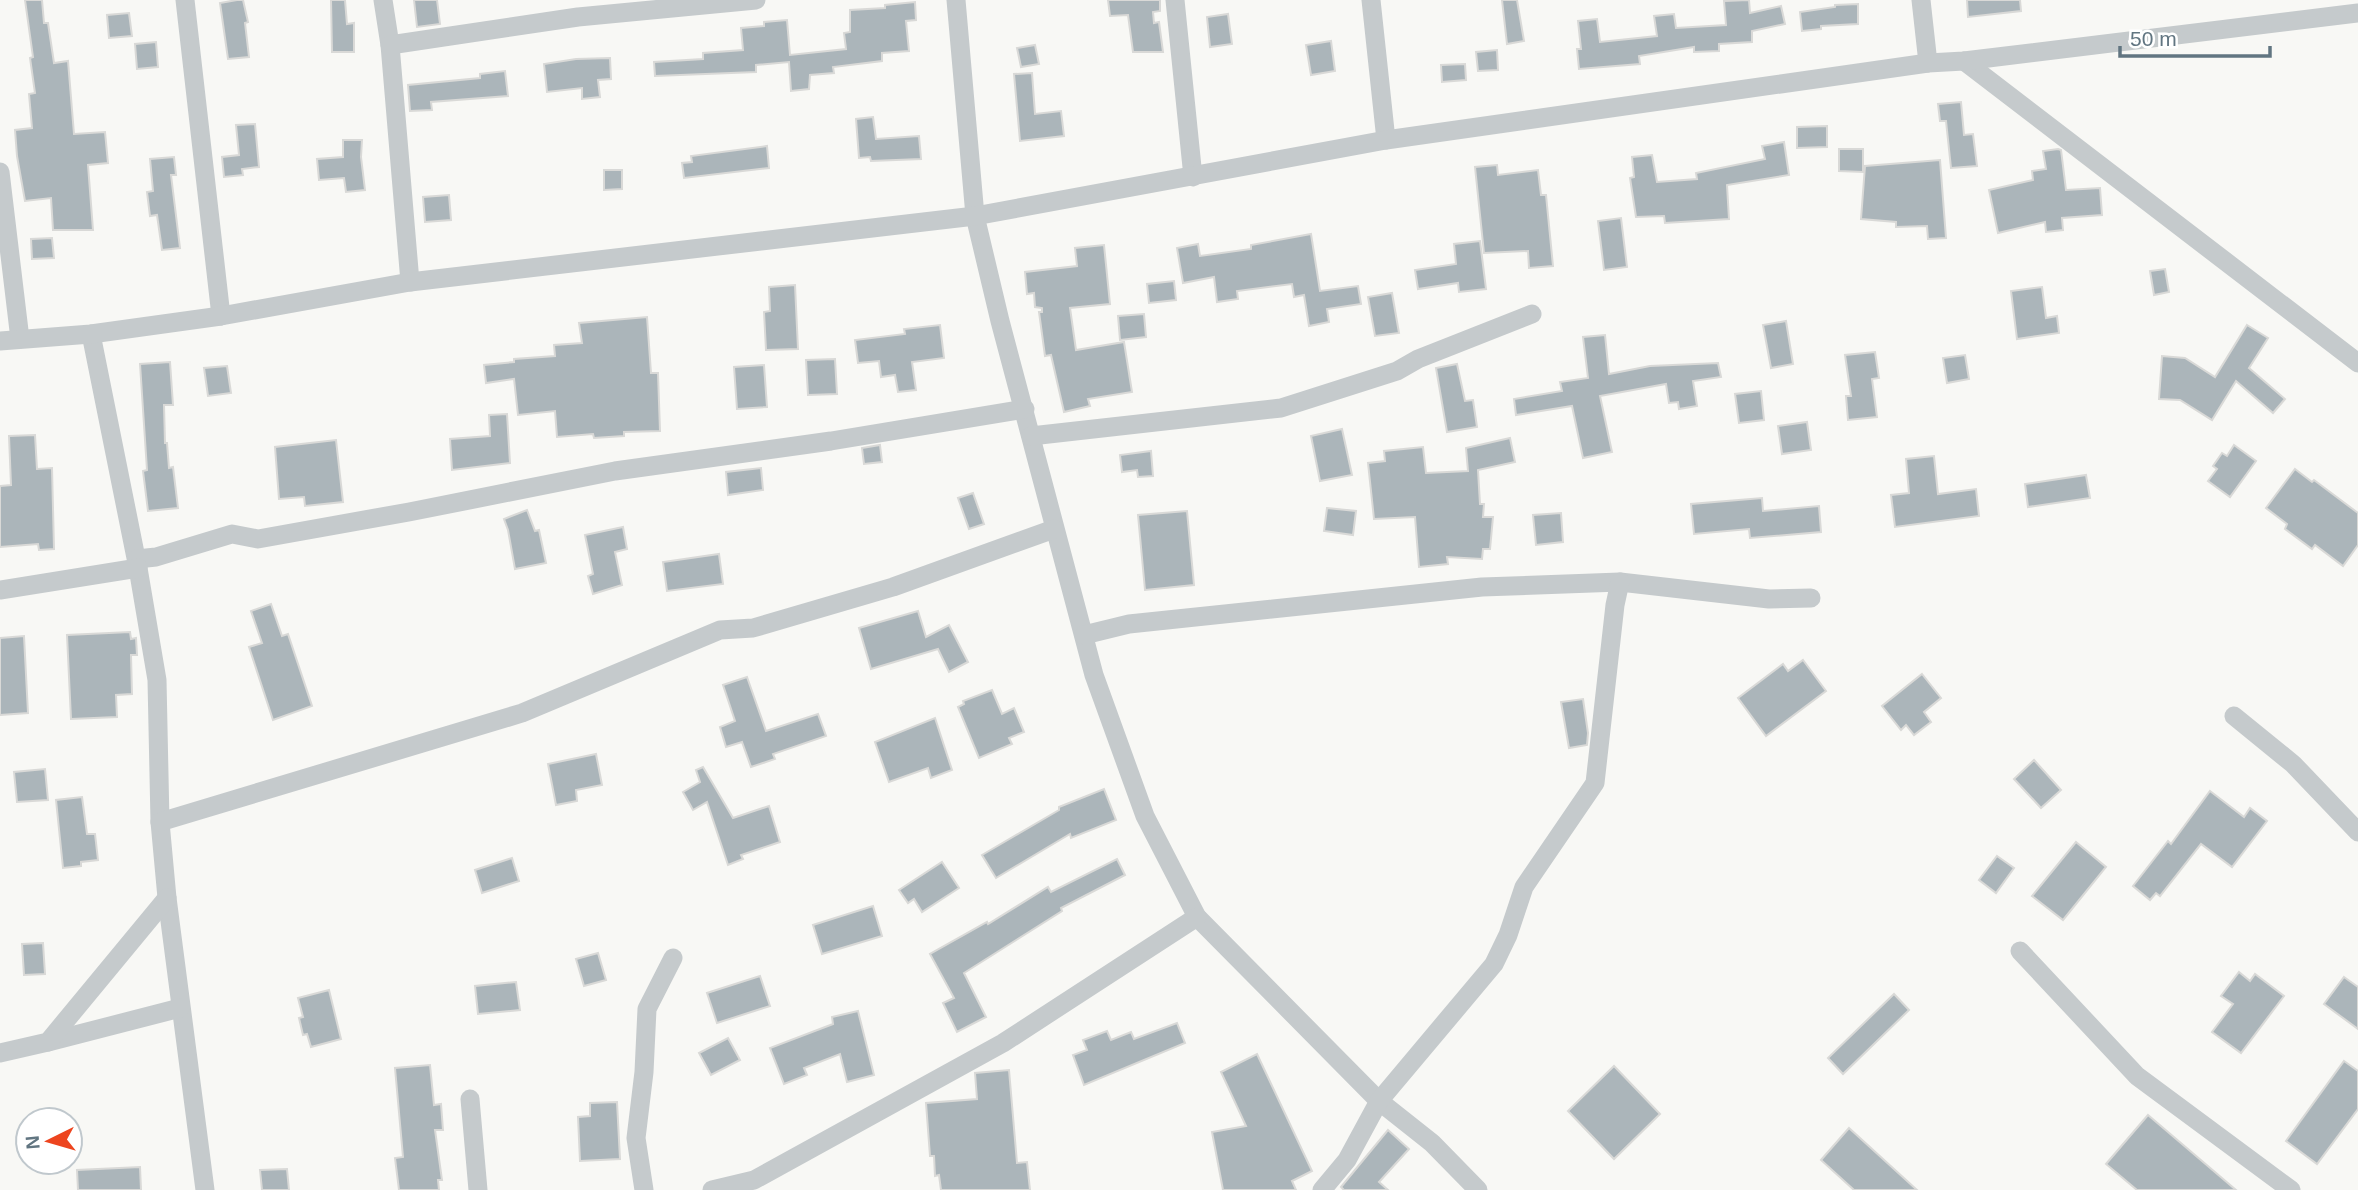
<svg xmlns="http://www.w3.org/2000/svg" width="2358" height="1190" font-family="Arial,sans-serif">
<rect width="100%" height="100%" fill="#f8f8f5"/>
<!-- building -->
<g fill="#abb5ba" stroke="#d9d9d7" stroke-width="2">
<path d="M25,0H42L44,23H48L54,63L68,61L74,134L105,132L108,163L88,165L93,230H53L51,198L25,201L17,156L15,130L32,128L29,94L35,93L30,58L33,57Z"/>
<path d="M237,0H243L248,22L245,23L249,57L228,59L220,3Z"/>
<path d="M331,0H345L347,24L354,23V52H332Z"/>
<path d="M414,0H437L440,24L417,27Z"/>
<path d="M1108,0H1160V11L1153,12L1154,23L1159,22L1163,52H1133L1128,15L1110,16Z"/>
<path d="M1502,0H1517L1524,41L1507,44Z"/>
<path d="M1749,0L1750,13L1781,6L1785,24L1752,31V42L1719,44V51L1694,52V47L1639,56L1640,64L1579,69L1577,49H1581L1578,21L1597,19L1600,42L1657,36L1654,16L1674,14L1676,28L1726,25L1724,1Z"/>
<path d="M1967,0H2020L2021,11L1968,17Z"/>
<path d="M915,2L916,20L906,21L909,51L882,53V61L833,67L834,73L810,75L809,89L791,91L789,62L756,65V72L655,76L654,62L703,59V53L743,50L741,28L764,26V22L787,20L790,55L846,49L844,33L850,32V10L885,8V5Z"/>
<path d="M1858,4V24L1821,26V29L1802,31L1800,12L1835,7V5Z"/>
<path d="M129,13L132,36L109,38L107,15Z"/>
<path d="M1228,14L1232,44L1210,47L1207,17Z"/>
<path d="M1331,41L1335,71L1311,75L1306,45Z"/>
<path d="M156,42L158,67L137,69L135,44Z"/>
<path d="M1035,45L1039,64L1021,67L1017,48Z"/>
<path d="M1497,50L1498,70L1478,71L1476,52Z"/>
<path d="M610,58L611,79L598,80L600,97L582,99V88L547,92L544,64L576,59Z"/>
<path d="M1465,64L1466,80L1442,82L1441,65Z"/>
<path d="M505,71L508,96L431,102L432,110L410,111L408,85L480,78V74Z"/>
<path d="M1032,73L1035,114L1061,111L1064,136L1020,141L1014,74Z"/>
<path d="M1961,102L1964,135L1973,134L1977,166L1951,168L1946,121H1940L1938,104Z"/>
<path d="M873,117L876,139L919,136L921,159L871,161L870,157L859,158L856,119Z"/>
<path d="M255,124L259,167L242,169L243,175L224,177L222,157L239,155L236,125Z"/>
<path d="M1827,126V147L1797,148V127Z"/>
<path d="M343,140H362L361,157L365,190L346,192L344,178L319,180L317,159L343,157Z"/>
<path d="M1784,142L1789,175L1727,185L1729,219L1665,223L1664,216L1636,217L1630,178L1634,177L1632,157L1652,155L1657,182L1697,179L1696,173L1765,159L1762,146Z"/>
<path d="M767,146L769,168L684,178L682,163L692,162L691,156Z"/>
<path d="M1839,149H1863V172L1839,171Z"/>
<path d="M2058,149L2061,150L2066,190L2100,188L2102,215L2062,218L2063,230L2046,232L2045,222L1998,233L1989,190L2033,180L2032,171L2046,169L2043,151Z"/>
<path d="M174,157L176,175H171L180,248L162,250L157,215L150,216L147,192L153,191L150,159Z"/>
<path d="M1940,160L1946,238L1928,239L1927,226L1896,227V222L1861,219L1865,166Z"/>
<path d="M1497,165L1498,175L1538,170L1541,195H1546L1553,266L1529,268L1528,251L1484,253L1475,167Z"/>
<path d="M604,170H622V189L604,190Z"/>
<path d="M449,195L451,220L425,222L423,197Z"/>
<path d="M1621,218L1627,267L1604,270L1598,221Z"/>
<path d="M1311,234L1320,291L1358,286L1361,304L1327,309L1329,322L1309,326L1304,295L1294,297L1292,284L1237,291L1238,299L1217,302L1214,277L1183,283L1177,248L1198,244L1200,256L1251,249V245Z"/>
<path d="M52,238L54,258L32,259L31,239Z"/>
<path d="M1480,241L1486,289L1459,292L1458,283L1418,289L1415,270L1456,264L1454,244Z"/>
<path d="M1104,245L1110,304L1070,308L1076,350L1124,342L1132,392L1088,399L1090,406L1064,412L1051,355L1045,356L1039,312H1042V308L1035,307L1034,293L1027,294L1025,272L1077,266L1075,248Z"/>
<path d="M2165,269L2169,292L2154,295L2150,271Z"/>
<path d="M1174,281L1176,300L1149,303L1147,284Z"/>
<path d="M795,285L798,349L766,350L764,312L770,311L769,287Z"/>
<path d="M2042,287L2046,318L2057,316L2059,333L2017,339L2011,291Z"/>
<path d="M1392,293L1399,333L1375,336L1368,297Z"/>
<path d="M1144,314L1146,337L1120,340L1118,316Z"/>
<path d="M647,317L651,373H658L660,431L624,432V436L594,438L593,434L557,437L555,411L518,415L514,379L486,383L484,365L514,362V359L555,356L554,345L582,343L579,323Z"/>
<path d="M1786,321L1793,364L1771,368L1763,325Z"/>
<path d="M940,325L944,358L912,362L916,390L898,392L895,375L881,377L879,361L858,363L855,340L905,334L904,329Z"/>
<path d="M2247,325L2268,338L2249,368L2285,399L2273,413L2236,381L2212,420L2180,400L2159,399L2162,356L2185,358L2215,377Z"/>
<path d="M1605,335L1609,374L1650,366L1718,363L1721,377L1693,381L1697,406L1679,409L1678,402L1669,403L1666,384L1600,396L1612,452L1583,458L1572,406L1516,415L1514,399L1562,391L1560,382L1588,378L1583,337Z"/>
<path d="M1875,352L1879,378L1872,379L1877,417L1848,420L1846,396H1851L1845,355Z"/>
<path d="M1965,355L1969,379L1947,383L1943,358Z"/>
<path d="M835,359L837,394L808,395L806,360Z"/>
<path d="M170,362L173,405H164L165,443H167L169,468L173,467L178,508L148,511L143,471L147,470L140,364Z"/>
<path d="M1457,364L1465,401L1473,400L1477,427L1447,432L1436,368Z"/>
<path d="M764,365L767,407L737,409L734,367Z"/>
<path d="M227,366L231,393L208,396L204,368Z"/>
<path d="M1761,391L1764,420L1739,423L1735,394Z"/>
<path d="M507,414L510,463L452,470L450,439L490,436L489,415Z"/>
<path d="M1807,422L1811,450L1782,454L1778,426Z"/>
<path d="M1342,429L1352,475L1320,481L1311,436Z"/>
<path d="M35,435L37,469L52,468L54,549L39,550L38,544L0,547V486L11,485L9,436Z"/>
<path d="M1510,438L1515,462L1478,470L1480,504H1484L1483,517H1493L1490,549H1483L1482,559L1447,557L1448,564L1419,567L1415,517L1374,519L1368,463L1385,461L1384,451L1423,447L1426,473L1468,471L1466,448Z"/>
<path d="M336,440L343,502L305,506L304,497L279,499L275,447Z"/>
<path d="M880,445L882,462L864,464L862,448Z"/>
<path d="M2234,445L2256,461L2230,497L2208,481L2217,469L2213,466L2222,453L2227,456Z"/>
<path d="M1151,451L1153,476L1138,477L1137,470L1122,472L1120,455Z"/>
<path d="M1934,456L1938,494L1976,489L1979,516L1895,527L1891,495L1909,493L1906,459Z"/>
<path d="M761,468L763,490L728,495L726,472Z"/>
<path d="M2295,469L2312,482L2314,480L2358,513V545L2343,566L2315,545L2312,549L2285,529L2287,524L2266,508Z"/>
<path d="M2086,475L2090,498L2028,507L2025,484Z"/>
<path d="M973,493L984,524L969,529L958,498Z"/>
<path d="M1762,498L1763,511L1819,506L1821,532L1750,538L1749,529L1694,534L1691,504Z"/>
<path d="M1327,508L1356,511L1353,535L1324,531Z"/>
<path d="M527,510L535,531L539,530L546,563L515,569L508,530L504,519Z"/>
<path d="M1187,511L1194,585L1145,590L1138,515Z"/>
<path d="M1561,513L1563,542L1536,545L1533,515Z"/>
<path d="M623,527L627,549L615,552L622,585L593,594L588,576L593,574L585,535Z"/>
<path d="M719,554L723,584L667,591L663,562Z"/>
<path d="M271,604L282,636L288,634L312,706L273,720L249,647L262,643L251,611Z"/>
<path d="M918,611L926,637L949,625L968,662L949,672L938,649L871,669L859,628Z"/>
<path d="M130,632L131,639L136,638L137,655H131L132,694L116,695L117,717L71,719L67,635Z"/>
<path d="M24,636L28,713L0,715V638Z"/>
<path d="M1803,660L1826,691L1766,736L1738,698L1783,664L1788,671Z"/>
<path d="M1922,674L1941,698L1924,712L1931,722L1914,735L1906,725L1901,730L1882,706Z"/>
<path d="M747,677L766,731L818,714L826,736L773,754L775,759L751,767L742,742L726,747L720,727L735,721L723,685Z"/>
<path d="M992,690L1002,714L1014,708L1024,732L1009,738L1012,744L979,758L958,707L964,704L963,701Z"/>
<path d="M1583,699L1588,733L1587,745L1569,748L1561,702Z"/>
<path d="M935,718L952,770L931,778L928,768L889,782L875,742Z"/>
<path d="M596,754L602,785L576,790L577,801L556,805L548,764Z"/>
<path d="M2034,760L2061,790L2041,808L2014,779Z"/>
<path d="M703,767L733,818L769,806L780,842L741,855L743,859L728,865L707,802L693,810L683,792L700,782L696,770Z"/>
<path d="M45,769L48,800L17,802L14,772Z"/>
<path d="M1104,789L1116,820L1071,838L1070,834L996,878L982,855L1059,810V807Z"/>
<path d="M2210,791L2244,817L2250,808L2267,821L2232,867L2201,844L2160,896L2156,893L2150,900L2133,886L2168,841L2171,844Z"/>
<path d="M82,797L87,834H95L98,860L81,862V866L63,868L56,800Z"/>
<path d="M2076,842L2106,867L2063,920L2032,896Z"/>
<path d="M1997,856L2014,868L1996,893L1979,880Z"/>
<path d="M512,858L519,881L482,893L475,870Z"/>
<path d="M1117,859L1125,875L1061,908L1062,911L964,973L986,1017L957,1032L943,1003L954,998L930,954L987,922L988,924L1048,887L1051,892Z"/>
<path d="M942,862L959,888L922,912L914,899L908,903L899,890Z"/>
<path d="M873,906L882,936L822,954L813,925Z"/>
<path d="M43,943L45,974L24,975L22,944Z"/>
<path d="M598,953L606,980L584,986L576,959Z"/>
<path d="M2239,972L2250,981L2255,974L2284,996L2241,1053L2212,1032L2233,1004L2221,996Z"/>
<path d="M760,976L770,1006L717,1023L707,993Z"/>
<path d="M2344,977L2358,987V1029L2324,1004Z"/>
<path d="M516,982L520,1010L478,1014L475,986Z"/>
<path d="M329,990L341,1039L311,1047L307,1034L303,1035L299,1018L303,1017L298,998Z"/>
<path d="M1894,994L1909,1010L1843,1074L1828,1058Z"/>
<path d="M858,1011L874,1075L847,1082L840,1054L804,1068L807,1075L784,1084L770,1048L833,1024L832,1017Z"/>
<path d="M1177,1023L1185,1043L1084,1085L1073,1055L1087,1050L1083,1040L1107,1031L1111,1040L1131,1032L1134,1039Z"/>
<path d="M728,1038L740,1060L711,1075L699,1053Z"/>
<path d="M1257,1054L1312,1171L1292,1181L1296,1190H1223L1212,1132L1246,1126L1221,1072Z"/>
<path d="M2344,1061L2358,1071V1109L2317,1164L2286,1141Z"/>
<path d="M430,1065L434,1105L441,1104L443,1130H435L442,1180H438L439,1190H399L395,1158L403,1157L395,1068Z"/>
<path d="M1614,1066L1660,1114L1614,1159L1568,1111Z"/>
<path d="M1009,1070L1017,1163L1027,1162L1030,1190H941L939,1175L935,1176L934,1156H930L926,1103L977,1099L975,1073Z"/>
<path d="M617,1102L620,1159L580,1161L578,1117L590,1116V1103Z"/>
<path d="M2148,1115L2236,1190H2137L2106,1164Z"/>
<path d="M1849,1128L1917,1190H1854L1821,1160Z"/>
<path d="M1388,1130L1409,1149L1379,1182L1388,1190H1344L1341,1187Z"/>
<path d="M140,1167L141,1190H78L77,1170Z"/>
<path d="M287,1169L289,1190H262L260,1170Z"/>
</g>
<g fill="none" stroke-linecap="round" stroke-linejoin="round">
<!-- minor -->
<g stroke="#c5cacc" stroke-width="19">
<path d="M185,0L221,316"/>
<path d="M383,0L390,45"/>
<path d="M956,0L975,216L1000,321L1094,675L1145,816L1197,917L1379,1101L1432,1143L1478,1190"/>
<path d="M1175,0L1193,177"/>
<path d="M1371,0L1386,140"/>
<path d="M1921,0L1928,63"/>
<path d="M1964,61L2358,363"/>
<path d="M0,172L20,339"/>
<path d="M410,282L390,45L578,17L756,0"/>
<path d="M91,334L138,568L157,680L160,822L167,898L205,1190"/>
<path d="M0,341L91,334L221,316L410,282L975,216L1386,140L1928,63L1964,61L2358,13"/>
<path d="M1031,436L1281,408L1397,371L1418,359L1532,314"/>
<path d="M137,559L156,557L232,534L258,539L409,512L615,471L831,441L1025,409"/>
<path d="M0,590L138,568"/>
<path d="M1084,635L1129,624L1482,587L1620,582L1769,599L1811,598"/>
<path d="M2234,716L2293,764L2358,832"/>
<path d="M160,822L522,713L720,630L753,628L893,587L1054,529"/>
<path d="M2020,951L2137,1076L2291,1190"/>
<path d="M48,1042L180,1008"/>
<path d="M0,1053L48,1042L167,898"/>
<path d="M470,1099L478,1190"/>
<path d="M644,1190L636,1138L644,1072L647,1009L673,958"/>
<path d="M712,1190L754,1180L1003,1043L1197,917"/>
<path d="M1322,1190L1347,1160L1379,1101L1494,964L1508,935L1524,887L1595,783L1615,605L1620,582"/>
</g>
</g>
<!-- north arrow -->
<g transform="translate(49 1141) rotate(265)"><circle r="33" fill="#ffffff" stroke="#c0c8cd" stroke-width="2"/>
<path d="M0-5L12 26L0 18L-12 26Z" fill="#ed451f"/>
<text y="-10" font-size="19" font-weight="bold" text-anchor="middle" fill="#617581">N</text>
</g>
<!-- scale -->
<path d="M2120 46v10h150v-10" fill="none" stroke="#617581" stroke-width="3.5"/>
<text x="2130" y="46" font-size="21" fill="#617581" stroke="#ffffff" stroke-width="5" paint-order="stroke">50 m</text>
</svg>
